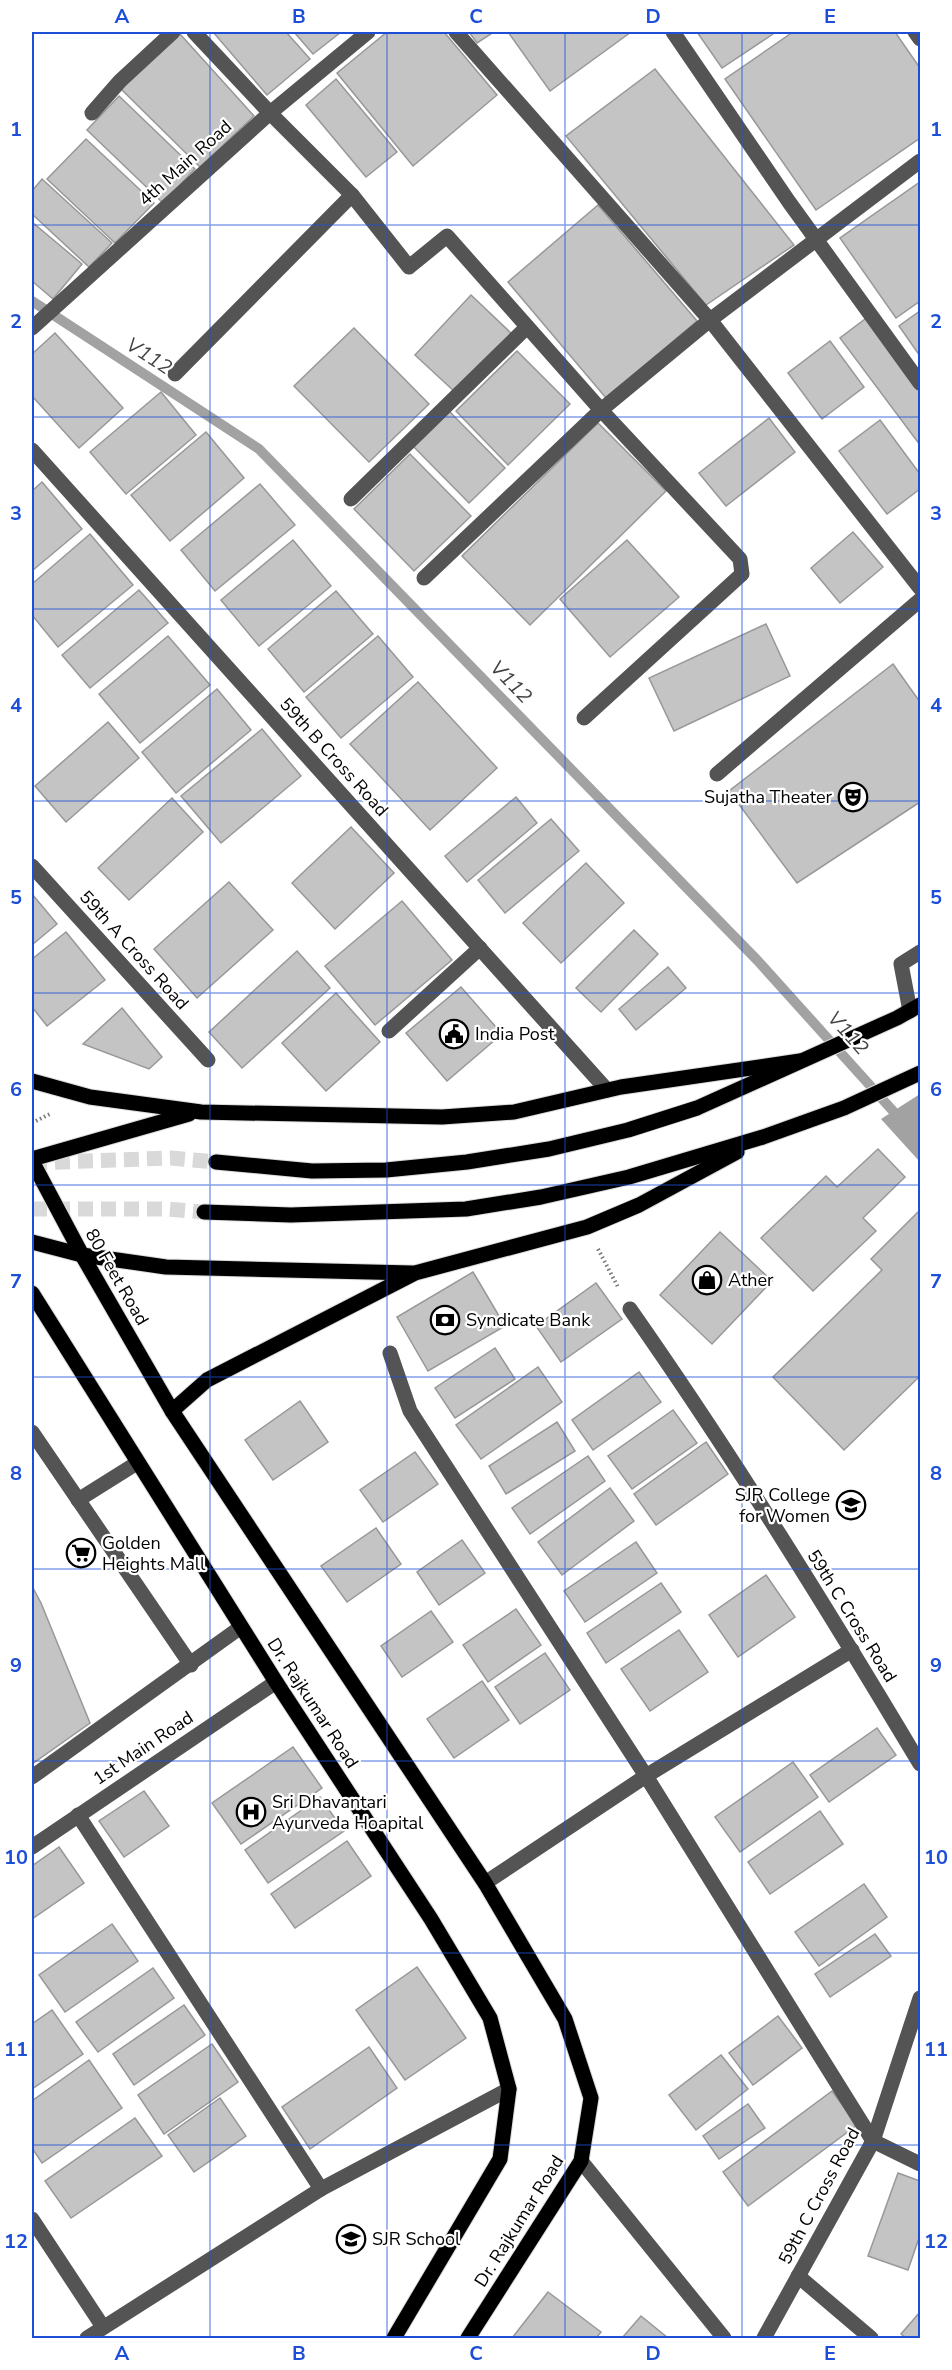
<svg xmlns="http://www.w3.org/2000/svg" width="952" height="2370" font-family="'Nunito Sans',sans-serif">
<rect width="100%" height="100%" fill="#fff"/>
<!-- water -->
<path fill="#a2a2a2" d="M920,1094V1162L881,1119Z"/>
<g fill="none" stroke-linecap="round" stroke-linejoin="round">
<!-- stream -->
<path stroke="#a2a2a2" stroke-width="10" d="M32,301L259,449L758,961L920,1141"/>
</g>
<!-- building -->
<g fill="#c4c4c4" stroke="#989898" stroke-width="1.5">
<path d="M213,32H286L310,59L267,95Z"/>
<path d="M294,32H341L313,54Z"/>
<path d="M387,32H444L497,95L413,166L337,73Z"/>
<path d="M469,32H494L477,43Z"/>
<path d="M508,32H631L550,91Z"/>
<path d="M697,32H776L722,68Z"/>
<path d="M793,32H895L920,68V138L816,210L725,79Z"/>
<path d="M180,34L254,116L200,167L121,89Z"/>
<path d="M655,69L794,245L706,305L566,136Z"/>
<path d="M336,79L397,152L366,177L306,105Z"/>
<path d="M119,96L195,169L163,203L87,130Z"/>
<path d="M86,139L154,203L115,243L47,179Z"/>
<path d="M42,179L112,243L89,267L32,214V191Z"/>
<path d="M920,182V301L896,318L840,238Z"/>
<path d="M598,205L697,321L606,398L508,282Z"/>
<path d="M32,222L82,264L53,299L32,281Z"/>
<path d="M471,295L512,334L456,393L415,355Z"/>
<path d="M920,311V356L899,326Z"/>
<path d="M873,313L920,376V445L840,338Z"/>
<path d="M354,328L429,404L369,462L294,386Z"/>
<path d="M55,333L123,408L79,448L32,396V354Z"/>
<path d="M830,341L864,387L822,419L788,373Z"/>
<path d="M517,351L570,404L508,465L456,411Z"/>
<path d="M161,392L196,435L126,494L90,452Z"/>
<path d="M448,410L505,468L469,503L412,445Z"/>
<path d="M769,418L795,452L726,506L699,473Z"/>
<path d="M880,420L920,474V489L887,514L839,451Z"/>
<path d="M598,423L666,491L530,625L462,556Z"/>
<path d="M206,432L244,478L170,541L131,495Z"/>
<path d="M410,454L471,516L414,571L354,509Z"/>
<path d="M42,482L82,529L32,571V491Z"/>
<path d="M260,484L295,525L215,591L181,550Z"/>
<path d="M853,532L883,567L840,603L811,568Z"/>
<path d="M90,534L133,585L58,647L32,615V584Z"/>
<path d="M293,540L331,586L259,646L221,600Z"/>
<path d="M627,540L679,597L610,657L560,599Z"/>
<path d="M139,590L168,623L90,688L62,655Z"/>
<path d="M336,591L373,634L304,692L268,649Z"/>
<path d="M766,624L790,676L674,731L649,678Z"/>
<path d="M168,636L210,685L140,743L99,694Z"/>
<path d="M378,636L413,677L341,738L306,697Z"/>
<path d="M893,664L920,702V802L797,883L729,791Z"/>
<path d="M418,682L497,768L430,830L350,744Z"/>
<path d="M217,689L251,730L176,793L142,752Z"/>
<path d="M108,722L139,758L66,822L35,786Z"/>
<path d="M262,729L301,776L221,843L181,796Z"/>
<path d="M516,797L537,823L467,882L445,856Z"/>
<path d="M172,798L203,832L129,900L98,868Z"/>
<path d="M551,819L579,851L505,913L478,880Z"/>
<path d="M351,827L394,873L335,929L292,883Z"/>
<path d="M586,863L624,903L561,963L523,923Z"/>
<path d="M229,882L273,930L197,998L154,949Z"/>
<path d="M32,894L57,924L32,945Z"/>
<path d="M402,901L452,960L375,1025L325,966Z"/>
<path d="M634,930L658,954L601,1012L576,988Z"/>
<path d="M66,932L105,980L47,1026L32,1007V959Z"/>
<path d="M297,951L330,988L242,1068L209,1032Z"/>
<path d="M668,967L686,988L636,1030L619,1009Z"/>
<path d="M461,987L502,1034L447,1081L406,1033Z"/>
<path d="M336,993L380,1042L326,1091L282,1043Z"/>
<path d="M122,1008L162,1057L149,1069L83,1044Z"/>
<path d="M878,1149L905,1177L863,1218L876,1231L813,1291L761,1238L826,1176L837,1187Z"/>
<path d="M920,1210V1376L844,1450L773,1377L882,1270L871,1259Z"/>
<path d="M720,1232L772,1281L712,1344L660,1295Z"/>
<path d="M473,1272L505,1326L428,1371L397,1317Z"/>
<path d="M596,1283L622,1319L561,1362L536,1326Z"/>
<path d="M495,1348L515,1379L455,1418L435,1388Z"/>
<path d="M538,1367L562,1402L481,1459L456,1425Z"/>
<path d="M639,1372L661,1402L593,1450L572,1420Z"/>
<path d="M300,1401L328,1442L273,1480L245,1440Z"/>
<path d="M673,1410L697,1443L632,1489L608,1456Z"/>
<path d="M557,1422L575,1451L506,1494L489,1466Z"/>
<path d="M706,1442L728,1474L656,1525L634,1494Z"/>
<path d="M415,1452L438,1484L383,1522L360,1490Z"/>
<path d="M588,1456L605,1481L530,1534L512,1508Z"/>
<path d="M610,1488L634,1521L562,1575L538,1542Z"/>
<path d="M376,1528L401,1564L347,1602L321,1566Z"/>
<path d="M462,1540L485,1573L439,1605L417,1572Z"/>
<path d="M636,1542L657,1573L585,1622L564,1591Z"/>
<path d="M766,1575L795,1617L738,1657L709,1615Z"/>
<path d="M661,1583L681,1612L606,1663L587,1633Z"/>
<path d="M32,1586L41,1603L90,1723L32,1764Z"/>
<path d="M516,1609L541,1645L488,1682L463,1645Z"/>
<path d="M431,1611L453,1642L402,1677L381,1646Z"/>
<path d="M679,1630L708,1672L650,1711L621,1669Z"/>
<path d="M545,1653L570,1690L520,1724L495,1687Z"/>
<path d="M482,1681L509,1720L454,1758L427,1719Z"/>
<path d="M877,1728L896,1755L829,1802L810,1775Z"/>
<path d="M293,1747L322,1788L241,1844L212,1803Z"/>
<path d="M793,1762L818,1797L740,1852L715,1817Z"/>
<path d="M144,1791L169,1826L124,1857L99,1821Z"/>
<path d="M320,1797L344,1831L268,1883L245,1850Z"/>
<path d="M820,1811L843,1844L770,1894L748,1862Z"/>
<path d="M347,1841L371,1876L295,1928L271,1894Z"/>
<path d="M59,1847L84,1883L32,1919V1866Z"/>
<path d="M864,1884L887,1917L819,1966L795,1932Z"/>
<path d="M112,1924L138,1961L65,2012L39,1975Z"/>
<path d="M875,1934L891,1956L830,1997L815,1974Z"/>
<path d="M417,1967L466,2038L405,2080L356,2010Z"/>
<path d="M153,1968L174,1998L98,2052L76,2022Z"/>
<path d="M184,2005L205,2035L134,2085L113,2054Z"/>
<path d="M52,2010L83,2054L32,2089V2024Z"/>
<path d="M778,2016L802,2048L753,2085L729,2053Z"/>
<path d="M212,2044L238,2082L164,2134L138,2095Z"/>
<path d="M369,2047L397,2088L310,2149L282,2107Z"/>
<path d="M721,2055L748,2089L696,2130L669,2095Z"/>
<path d="M89,2060L122,2108L42,2163L32,2148V2101Z"/>
<path d="M832,2091L857,2125L748,2206L723,2172Z"/>
<path d="M220,2098L246,2136L194,2172L168,2135Z"/>
<path d="M748,2104L765,2128L719,2159L703,2136Z"/>
<path d="M135,2118L162,2156L71,2218L45,2181Z"/>
<path d="M898,2173L920,2181V2235L908,2270L868,2256Z"/>
<path d="M548,2292L601,2332L596,2338H512Z"/>
<path d="M920,2312V2338H906L901,2334Z"/>
<path d="M641,2316L668,2338H622Z"/>
</g>
<g fill="none" stroke-linecap="round" stroke-linejoin="round">
<!-- major-tunnel -->
<g stroke="#d9d9d9" stroke-width="15" stroke-dasharray="15 8" stroke-linecap="butt">
<path d="M32,1163L171,1158L216,1162"/>
<path d="M32,1209H166L204,1212"/>
</g>
<!-- major casing -->
<g stroke="#dbdbdb" stroke-width="17">
<g id="major">
<path d="M32,1081L90,1097L201,1112L442,1117L514,1112L621,1087L800,1061"/>
<path d="M32,1159L189,1114"/>
<path d="M32,1161L82,1255L172,1411L485,1883L565,2019L591,2098L581,2161L468,2338"/>
<path d="M216,1162L312,1171L386,1170L467,1162L549,1149L628,1130L697,1108L897,1018L920,1005"/>
<path d="M204,1212L291,1215L466,1209L541,1197L629,1177L763,1137L844,1108L920,1073"/>
<path d="M32,1242L82,1255L166,1267L412,1273"/>
<path d="M32,1293L276,1682L431,1919L490,2018L509,2089L500,2159L394,2338"/>
<path d="M172,1411L207,1380L415,1273L587,1227L639,1205L737,1152"/>
</g>
</g>
<!-- path -->
<g stroke="#767676" stroke-width="4" stroke-dasharray="1.5 3" stroke-linecap="butt">
<path d="M32,1123L52,1113"/>
<path d="M598,1249L618,1287"/>
</g>
<!-- minor -->
<g stroke="#545454" stroke-width="15">
<path d="M194,32L270,113L352,195"/>
<path d="M456,32L710,320L920,161"/>
<path d="M673,32L789,202L920,383"/>
<path d="M915,32L920,39"/>
<path d="M92,113L120,81L173,32"/>
<path d="M32,328L270,113L368,32"/>
<path d="M175,374L352,195L409,267L447,236L601,410L740,559L742,574L584,718"/>
<path d="M32,450L607,1090"/>
<path d="M351,499L527,327"/>
<path d="M424,578L601,410L710,320L920,588"/>
<path d="M717,774L920,600"/>
<path d="M32,866L208,1060"/>
<path d="M910,1011L901,964L920,952"/>
<path d="M389,1031L480,948"/>
<path d="M630,1309C733,1456 828,1610 920,1764"/>
<path d="M390,1353L410,1411L646,1776L873,2141L920,2164"/>
<path d="M32,1432L191,1665"/>
<path d="M78,1500L137,1463"/>
<path d="M32,1777L241,1627"/>
<path d="M78,1815L321,2189"/>
<path d="M32,1847L276,1682"/>
<path d="M485,1883L646,1776L852,1650"/>
<path d="M581,2161L724,2338"/>
<path d="M32,2219L103,2327"/>
<path d="M798,2276L871,2338"/>
<path d="M87,2338L321,2189L509,2089"/>
<path d="M764,2338L873,2141L920,1998"/>
</g>
<!-- major -->
<use href="#major" stroke="#000" stroke-width="15"/>
</g>
<!-- grid -->
<path fill="none" stroke="#1d4ed8" stroke-width="1.5" stroke-opacity="0.55" d="M210,32V2338M387,32V2338M565,32V2338M742,32V2338M32,225H920M32,417H920M32,609H920M32,801H920M32,993H920M32,1185H920M32,1377H920M32,1569H920M32,1761H920M32,1953H920M32,2145H920"/>
<!-- icons -->
<defs>
<g id="theatre-ring" transform="scale(1.5)"><circle r="9.5" fill="#fff" stroke="#000" stroke-width="1.5"/><path d="M-5-5.5Q0-4 5-5.5V0Q5 5 0 6Q-5 5-5 0ZM-3.3-2.5H-1v1.5H-3.3ZM1-2.5H3.3v1.5H1ZM-2.8 1Q0 5.5 2.8 1Z" fill="#000"/></g>
<g id="civic-ring" transform="scale(1.5)"><circle r="9.5" fill="#fff" stroke="#000" stroke-width="1.5"/><path d="M-.6-6.5H3V-4.5H.6V-3L4-1V1h2V6H-6V1h2V-1L-.6-3ZM-1.2 2.5V6h2.4V2.5Z" fill="#000"/></g>
<g id="shop-ring" transform="scale(1.5)"><circle r="9.5" fill="#fff" stroke="#000" stroke-width="1.5"/><path d="M-5-2.5h2.3a2.7 3.5 0 0 1 5.4 0H5L5.5 6h-11ZM-1.5-2.5h3a1.5 2.3 0 0 0-3 0Z" fill="#000"/></g>
<g id="bank-ring" transform="scale(1.5)"><circle r="9.5" fill="#fff" stroke="#000" stroke-width="1.5"/><path d="M-6-4H6V4H-6ZM0-2.3a2.3 2.3 0 1 0 0 4.6a2.3 2.3 0 1 0 0-4.6Z" fill="#000"/></g>
<g id="university-ring" transform="scale(1.5)"><circle r="9.5" fill="#fff" stroke="#000" stroke-width="1.5"/><path d="M0-5L7-2L0 1L-7-2ZM-4 1L0 2.5L4 1V4Q0 6-4 4Z" fill="#000"/></g>
<g id="supermarket-ring" transform="scale(1.5)"><circle r="9.5" fill="#fff" stroke="#000" stroke-width="1.5"/><path d="M-6-5.5h2.5l.6 2H6L4.5 2H-2.5L-4.4-4H-6ZM-1.5 3.2a1.3 1.3 0 1 0 .1 0ZM3 3.2a1.3 1.3 0 1 0 .1 0Z" fill="#000"/></g>
<g id="hospital-ring" transform="scale(1.5)"><circle r="9.5" fill="#fff" stroke="#000" stroke-width="1.5"/><path d="M-5-5h3v3.5h4V-5h3V5h-3V1.5h-4V5h-3Z" fill="#000"/></g>
<g id="school-ring" transform="scale(1.5)"><circle r="9.5" fill="#fff" stroke="#000" stroke-width="1.5"/><path d="M0-5L7-2L0 1L-7-2ZM-4 1L0 2.5L4 1V4Q0 6-4 4Z" fill="#000"/></g>
</defs>
<g fill-rule="evenodd">
<use href="#theatre-ring" x="853" y="797"/>
<use href="#civic-ring" x="454" y="1034"/>
<use href="#shop-ring" x="707" y="1280"/>
<use href="#bank-ring" x="445" y="1320"/>
<use href="#university-ring" x="851" y="1505"/>
<use href="#supermarket-ring" x="81" y="1553"/>
<use href="#hospital-ring" x="251" y="1812"/>
<use href="#school-ring" x="351" y="2239"/>
</g>
<g text-anchor="middle" dominant-baseline="central" stroke-width="4.5" stroke-linejoin="round" paint-order="stroke">
<!-- street labels -->
<g font-size="18" fill="#000" stroke="#fff">
<text transform="translate(185 163) rotate(-42)">4th Main Road</text>
<text transform="translate(334 757) rotate(48)">59th B Cross Road</text>
<text transform="translate(134 950) rotate(48)">59th A Cross Road</text>
<text transform="translate(117 1277) rotate(60)">80 Feet Road</text>
<text transform="translate(852 1616) rotate(58)">59th C Cross Road</text>
<text transform="translate(313 1703) rotate(57)">Dr. Rajkumar Road</text>
<text transform="translate(143 1748) rotate(-34)">1st Main Road</text>
<text transform="translate(819 2196) rotate(-62)">59th C Cross Road</text>
<text transform="translate(519 2221) rotate(-58)">Dr. Rajkumar Road</text>
</g>
<!-- poi labels -->
<g font-size="18" fill="#000" stroke="#fff" text-anchor="start">
<text x="832" y="797" text-anchor="end">Sujatha Theater</text>
<text x="475" y="1034">India Post</text>
<text x="728" y="1280">Ather</text>
<text x="466" y="1320">Syndicate Bank</text>
<text x="830" y="1495" text-anchor="end">SJR College<tspan x="830" dy="21">for Women</tspan></text>
<text x="102" y="1543">Golden<tspan x="102" dy="21">Heights Mall</tspan></text>
<text x="272" y="1802">Sri Dhavantari<tspan x="272" dy="21">Ayurveda Hoapital</tspan></text>
<text x="372" y="2239">SJR School</text>
</g>
<!-- water labels -->
<g font-size="20" font-style="italic" fill="#434343" stroke="#fff">
<text transform="translate(149 356) rotate(33)">V112</text>
<text transform="translate(511 682) rotate(46)">V112</text>
<text transform="translate(848 1033) rotate(48)">V112</text>
</g>
</g>
<!-- border -->
<rect width="952" height="2370" fill="none" stroke="#ffffff" stroke-width="66"/>
<rect x="33" y="33" width="886" height="2304" fill="none" stroke="#1d4ed8" stroke-width="2"/>
<g font-size="20" text-anchor="middle" font-weight="bold" fill="#1d4ed8">
<text x="122" y="23">A</text>
<text x="299" y="23">B</text>
<text x="476" y="23">C</text>
<text x="653" y="23">D</text>
<text x="830" y="23">E</text>
<text x="16" y="136">1</text>
<text x="936" y="136">1</text>
<text x="16" y="328">2</text>
<text x="936" y="328">2</text>
<text x="16" y="520">3</text>
<text x="936" y="520">3</text>
<text x="16" y="712">4</text>
<text x="936" y="712">4</text>
<text x="16" y="904">5</text>
<text x="936" y="904">5</text>
<text x="16" y="1096">6</text>
<text x="936" y="1096">6</text>
<text x="16" y="1288">7</text>
<text x="936" y="1288">7</text>
<text x="16" y="1480">8</text>
<text x="936" y="1480">8</text>
<text x="16" y="1672">9</text>
<text x="936" y="1672">9</text>
<text x="16" y="1864">10</text>
<text x="936" y="1864">10</text>
<text x="16" y="2056">11</text>
<text x="936" y="2056">11</text>
<text x="16" y="2248">12</text>
<text x="936" y="2248">12</text>
<text x="122" y="2360">A</text>
<text x="299" y="2360">B</text>
<text x="476" y="2360">C</text>
<text x="653" y="2360">D</text>
<text x="830" y="2360">E</text>
</g>
</svg>
